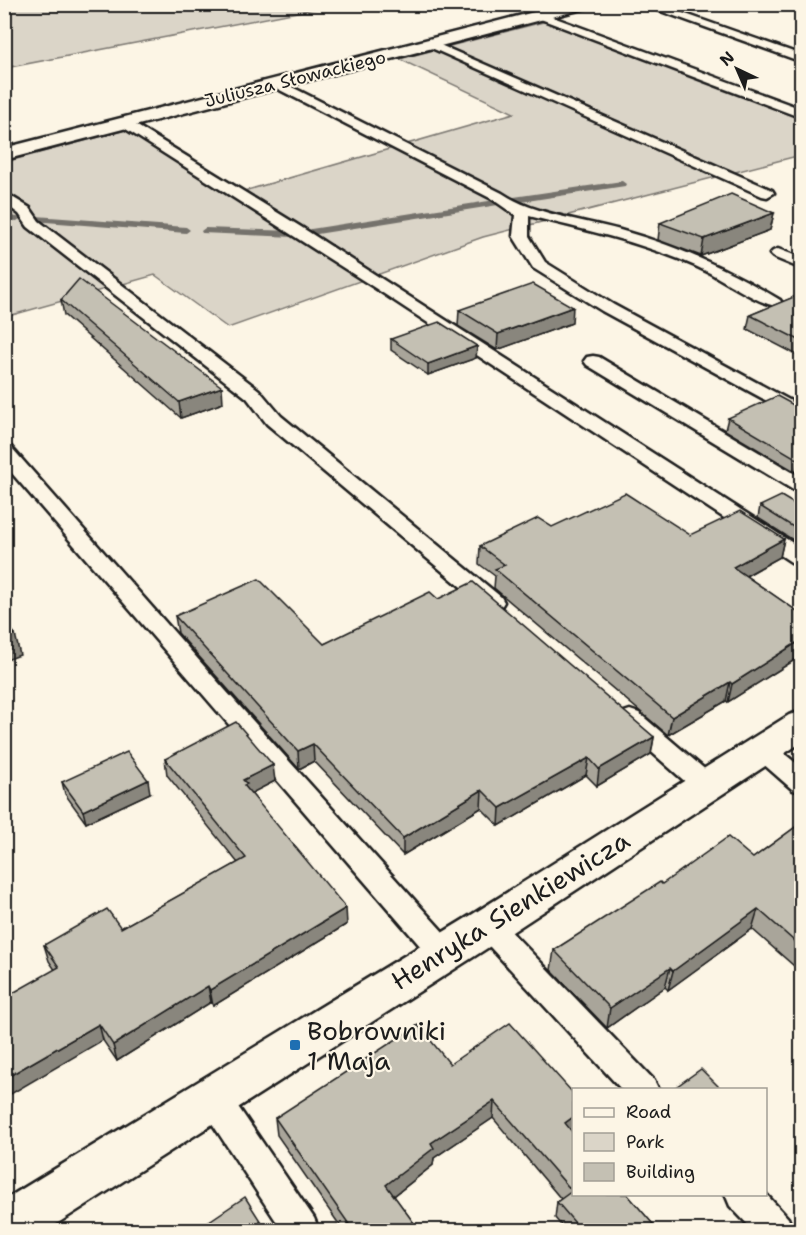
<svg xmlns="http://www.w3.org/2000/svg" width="806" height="1235" font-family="'Shantell Sans',sans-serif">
<rect width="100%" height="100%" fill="#fcf5e5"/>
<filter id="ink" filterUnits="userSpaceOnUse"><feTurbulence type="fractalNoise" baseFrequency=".0167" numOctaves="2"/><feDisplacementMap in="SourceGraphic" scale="12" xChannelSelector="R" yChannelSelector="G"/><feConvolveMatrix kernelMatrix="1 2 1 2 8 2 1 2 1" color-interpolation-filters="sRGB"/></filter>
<g filter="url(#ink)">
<!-- green -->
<g fill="#dbd5c8" stroke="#7c7872" stroke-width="1.5">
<path d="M5,4H334V5L5,68Z"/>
<path d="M555,19L801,113V155L483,237L228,328L155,275L5,317V162L137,127L244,191L514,113L399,59Z"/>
</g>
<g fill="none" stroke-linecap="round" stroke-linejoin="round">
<!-- stream -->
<g fill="#75726c" fill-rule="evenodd">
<path d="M622,181L626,184L625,186L514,203L510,200L514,197Z"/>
<path d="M495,200L499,203L498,205L311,235L307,232L311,229Z"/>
<path d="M4,214L21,218L17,221L4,220Z"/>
<path d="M36,216L186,227L190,230L186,233L33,221V217Z"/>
<path d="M205,228L294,231L298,234L294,237L202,233L201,231Z"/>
</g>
<!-- lane casing -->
<g stroke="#1c1c1c" stroke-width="5">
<g id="lane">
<path d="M641,4H657L802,55V62Z"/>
<path d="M542,13L802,109V118L538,18L537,16Z"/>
<path d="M431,41L772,190L774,193L767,197L762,196L427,46L425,44Z"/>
<path d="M278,80L502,193C535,215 581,219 620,230C677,246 729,269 780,300L782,303L780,306C768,309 724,281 710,273C654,245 590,231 529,216V236L545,262L614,305L802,407V420L602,311L533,268L513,236L515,215L492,199L274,87L272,84Z"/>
<path d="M126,119L301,227L802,549V566L794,564L375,288L121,126L120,123L121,120Z"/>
<path d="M4,192L30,208L39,221L259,390L281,416L501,597L504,602L501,607L493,609L485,607L267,424L247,398L28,227L19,214L4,203Z"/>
<path d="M778,249L802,258V269L773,257L770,254L773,251Z"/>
<path d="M593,356L599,357L802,478V493L795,491L587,365L584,361L587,357Z"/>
<path d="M4,445L11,447L226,691L454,944L459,953L454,962L444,965L434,962L4,464Z"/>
<path d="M630,710L639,713L715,778L719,785L715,792L706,795L697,792L621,725L618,719L621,713Z"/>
<path d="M762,740L771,743L802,768V793L793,790L753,755L749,749L753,743Z"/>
<path d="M488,914L498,918L654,1080L659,1090H622L478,934L474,926L478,918Z"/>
<path d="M213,1082L224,1086L314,1218L319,1230H282L202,1108L197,1097L202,1086Z"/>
<path d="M725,1194H766L788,1218L793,1230H753L730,1206Z"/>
</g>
</g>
<!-- street casing -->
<g stroke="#1c1c1c" stroke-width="5">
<path id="street" d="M565,4H592L590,7L4,160V148Z"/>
</g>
<!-- secondary casing -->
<g stroke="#1c1c1c" stroke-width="5">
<path id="secondary" d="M802,711V742L503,938L47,1230H4V1200L473,914L789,715Z"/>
</g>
<!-- lane -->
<use href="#lane" fill="#fcf5e5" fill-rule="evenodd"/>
<!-- street -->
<use href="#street" fill="#fcf5e5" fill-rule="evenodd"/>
<!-- secondary -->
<use href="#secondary" fill="#fcf5e5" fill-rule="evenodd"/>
</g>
<!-- wall -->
<g fill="#a9a59a" stroke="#1c1c1c" stroke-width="1.5">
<path d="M774,213L770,230L701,256L658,240L660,223Z"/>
<path d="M801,294V357L747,329L750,315Z"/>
<path d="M61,300L223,403L181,418L64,315Z"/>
<path d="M459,310L572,323L497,350L458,326Z"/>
<path d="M391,339L477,346L476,358L428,375L391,350Z"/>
<path d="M801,386V405L793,400L796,388Z"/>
<path d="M801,409V470L796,472L725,430L728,418Z"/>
<path d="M760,506L801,508V545L758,518Z"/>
<path d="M552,527L690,535L784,539L780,557L746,576L801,614V656L728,702L726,701L668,735L494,588L495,576L479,564L480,546Z"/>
<path d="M438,599L654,737L651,754L597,786L586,775L499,826L481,808L403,855L314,761L299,769L178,633L175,616L324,644Z"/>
<path d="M165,759L275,781L251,793L347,924L213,1006L211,1002L117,1061L49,961L44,945L121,928L238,863L167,775Z"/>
<path d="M62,782L150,793L86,823L65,794Z"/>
<path d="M801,823V972L752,929L668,990L665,987L607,1028L551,970L554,950L662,884L753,858Z"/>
<path d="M450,1064L573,1132L658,1230H565L555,1218L557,1202L561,1199L493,1118L434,1158L433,1165L394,1196L419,1230H343L277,1135L275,1118Z"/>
</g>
<!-- shaded-wall -->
<g fill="#89867d" stroke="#1c1c1c" stroke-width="1.5">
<path d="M774,213L770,230L701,256L704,239Z"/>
<path d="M573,307L572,323L497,350L498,334Z"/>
<path d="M477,346L476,358L428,375V364Z"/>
<path d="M222,387L223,403L181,418L179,402Z"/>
<path d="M801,459V470L796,472L799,460Z"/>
<path d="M784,539L780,557L729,585L733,567Z"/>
<path d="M15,634L20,655L4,661V638Z"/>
<path d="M801,640V656L728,702L732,684Z"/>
<path d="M730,682L726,701L668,735L672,717Z"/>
<path d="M654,737L651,754L597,786L599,769Z"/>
<path d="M313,744L314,761L299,769L298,751Z"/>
<path d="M589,758L586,775L499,826L500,808Z"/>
<path d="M273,765L275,781L248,795L243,780Z"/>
<path d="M148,780L150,793L86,823L83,811Z"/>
<path d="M482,790L481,808L403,855V838Z"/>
<path d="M346,908L347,924L213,1006L210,990Z"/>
<path d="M758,909L752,929L668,990L673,971Z"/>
<path d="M670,968L665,987L607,1028L610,1008Z"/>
<path d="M208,986L211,1002L117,1061L113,1045Z"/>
<path d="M99,1024L103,1040L4,1098V1079Z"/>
<path d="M494,1101L493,1118L434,1158L433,1165L386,1202V1185L431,1143Z"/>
<path d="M4,1107L10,1122L4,1125Z"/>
<path d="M573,1117V1132L562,1140L565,1123Z"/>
</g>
<!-- building -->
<g fill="#c4c0b3" stroke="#1c1c1c" stroke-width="1.5">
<path d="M731,194L774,213L704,239L660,223Z"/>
<path d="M79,279L222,387L179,402L61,300Z"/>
<path d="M533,284L573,307L498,334L459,310Z"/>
<path d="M801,294V341L750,315Z"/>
<path d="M439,322L477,346L428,364L391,339Z"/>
<path d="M801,386V392L796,388Z"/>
<path d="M777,396L801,409V459L799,460L728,418Z"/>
<path d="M625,493L690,535L740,511L784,539L733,567L801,614V640L732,684L730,682L672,717L495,569L505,565L480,546L538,518L552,527Z"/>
<path d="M781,496L801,508V532L760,506Z"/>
<path d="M259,579L324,644L430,592L438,599L473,582L654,737L599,769L589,758L500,808L482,790L403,838L313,744L298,751L175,616Z"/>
<path d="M4,621L15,634L4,638Z"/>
<path d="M236,722L273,765L243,780L247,784L244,785L346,908L210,990L208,986L113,1045L99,1024L4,1079V998L59,967L44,945L107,909L121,928L246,858L165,759Z"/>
<path d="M127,752L148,780L83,811L62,782Z"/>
<path d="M801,823V947L758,909L673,971L670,968L610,1008L554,950L660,882L662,884L728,837L753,858Z"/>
<path d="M510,1023L573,1093V1117L565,1123L573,1133V1194H627L658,1230H581L557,1202L572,1191L494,1101L431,1143L434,1148L386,1185L419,1230H353L275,1118L418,1025L450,1064Z"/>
<path d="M701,1069L721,1089H673Z"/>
<path d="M245,1197L266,1230H196Z"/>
</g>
</g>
<!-- markers -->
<rect fill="#1f6fb2" stroke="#fcf5e5" stroke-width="2" x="289" y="1039" width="12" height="12" rx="3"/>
<g text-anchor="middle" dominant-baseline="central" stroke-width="4.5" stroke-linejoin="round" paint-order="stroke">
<!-- far-street labels -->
<g font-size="18" fill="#1c1c1c" stroke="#fcf5e5">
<text transform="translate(295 79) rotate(-14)">Juliusza Słowackiego</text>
</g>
<!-- near-street labels -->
<g font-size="26" fill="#1c1c1c" stroke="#fcf5e5">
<text transform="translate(510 910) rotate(-32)">Henryka Sienkiewicza</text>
</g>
<!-- near-poi labels -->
<g font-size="26" fill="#1c1c1c" stroke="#fcf5e5" text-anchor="start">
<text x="307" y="1030">Bobrowniki<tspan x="307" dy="30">1 Maja</tspan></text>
</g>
</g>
<!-- margin -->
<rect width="806" height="1235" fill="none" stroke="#fcf5e5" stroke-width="24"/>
<rect x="12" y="12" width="782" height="1211" fill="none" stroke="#1c1c1c" stroke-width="2" filter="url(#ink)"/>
<!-- legend -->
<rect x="572" y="1088" width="195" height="108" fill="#fcf5e5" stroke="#a29e95" stroke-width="1.5"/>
<rect x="584" y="1108" width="30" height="9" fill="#fcf5e5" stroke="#a29e95" stroke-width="1.5"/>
<text x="626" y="1118" font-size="18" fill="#1c1c1c">Road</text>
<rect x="584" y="1133" width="30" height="18" fill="#dbd5c8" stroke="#a29e95" stroke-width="1.5"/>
<text x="626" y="1148" font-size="18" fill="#1c1c1c">Park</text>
<rect x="584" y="1163" width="30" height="18" fill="#c4c0b3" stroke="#a29e95" stroke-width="1.5"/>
<text x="626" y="1178" font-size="18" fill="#1c1c1c">Building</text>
<!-- north arrow -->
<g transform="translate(737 69) rotate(316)" stroke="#fcf5e5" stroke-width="4.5" paint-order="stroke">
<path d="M0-4.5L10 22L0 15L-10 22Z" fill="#1c1c1c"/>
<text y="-9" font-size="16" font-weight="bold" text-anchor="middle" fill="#1c1c1c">N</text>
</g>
</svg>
